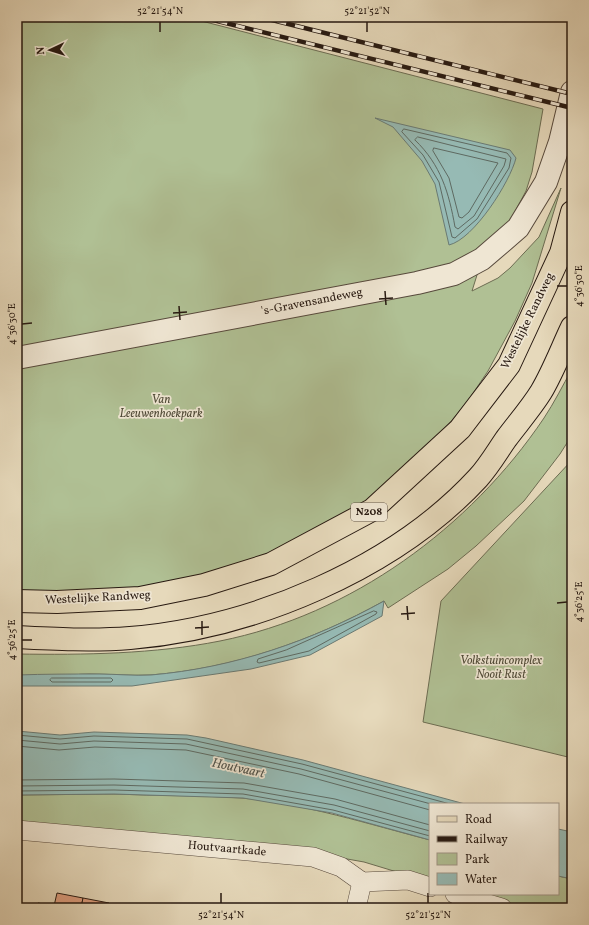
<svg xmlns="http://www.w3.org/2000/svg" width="589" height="925" font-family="Vollkorn,serif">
<rect width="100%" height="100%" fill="#e6d9bb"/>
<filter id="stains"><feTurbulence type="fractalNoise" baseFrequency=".005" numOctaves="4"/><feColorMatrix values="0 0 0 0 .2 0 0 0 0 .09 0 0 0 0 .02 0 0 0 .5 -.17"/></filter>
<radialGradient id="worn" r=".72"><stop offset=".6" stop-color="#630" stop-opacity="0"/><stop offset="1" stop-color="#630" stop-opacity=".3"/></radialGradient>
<!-- green -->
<g fill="#b0c094" stroke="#6c6c52">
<path d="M17,17H186L543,109L532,172L526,191L513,215L509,229L482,259L472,291L498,278L510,268L539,237L561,188L532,283L515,321L488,371L467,402L438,437L363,504L267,557L156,588L17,596Z"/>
<path d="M572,369V435L560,454L524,501L476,546L448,569L388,608L384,601C312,641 232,669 150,675C130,676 110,674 90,674C66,674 41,680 17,683V654C83,655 155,654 220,641C351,615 470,528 544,418C554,403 563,385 572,369Z"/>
<path d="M572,460V758L423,722L441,601Z"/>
<path d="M114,794C157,796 200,795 242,798C306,804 368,824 430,840V882L364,862L297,850L17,826V795Z"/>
<path d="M558,876L572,879V908H524L471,894H558Z"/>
</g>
<!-- water -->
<g fill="#96bab4" stroke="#6a7a73">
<path d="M375,118L510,150L516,158C510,182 474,239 449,245L435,184L422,161L393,127Z"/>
<path d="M384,601L382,616L310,655L251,669L132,686H17V675C44,674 72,674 99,674C116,674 134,676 151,675C233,668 312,641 384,601Z"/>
<path d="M17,731L60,735L94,732L187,735L206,738L303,760L465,804H430V840L332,813L243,798L114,794L17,795Z"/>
<path d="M558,829L572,832V879L558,876Z"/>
</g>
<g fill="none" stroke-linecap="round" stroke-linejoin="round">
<!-- shore -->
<g stroke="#5e6a62" stroke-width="1">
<path d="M404,129L507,153L511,158L509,168L477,219L455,238L452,237L439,182L423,155L402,132Z"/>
<path d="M418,137L506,159L504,166L474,216L458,229L455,227C449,193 441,165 415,140Z"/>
<path d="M434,148L498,163L469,212L462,218L459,217L449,178L433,151Z"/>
<path d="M374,611L377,612L376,614L309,651L259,663L257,662L258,659L286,650Z"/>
<path d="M52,678H111L113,680L111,682H52L50,680Z"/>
<path d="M17,735L60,739L94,736L187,739L302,764L450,804"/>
<path d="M17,740L60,744L94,741L186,744L301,769L431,804"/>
<path d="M17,746L59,750L95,747L186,750L299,774L430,810"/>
<path d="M17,780L114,779L244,783L335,799L430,825"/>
<path d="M17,786L114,785L243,789L334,805L430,831"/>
<path d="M17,791L114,790L243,794L333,810L430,836"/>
</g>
</g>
<!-- building -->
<g fill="#e0a081" stroke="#271911">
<path d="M57,893L83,898L81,908H37L38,903L54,906Z"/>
<path d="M83,898L109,903L108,908H81Z"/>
</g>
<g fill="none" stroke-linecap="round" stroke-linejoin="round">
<!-- minor casing -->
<g stroke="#57493c" stroke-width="20">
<g id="minor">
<path d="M17,830L313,857L341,867L362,882L408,880L430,887"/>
<path d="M455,894L502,908"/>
<path d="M356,908L362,882"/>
</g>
</g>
<!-- tertiary casing -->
<g stroke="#57493c" stroke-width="24">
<path id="tertiary" d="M17,358L417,283L454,274L482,259L518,228L546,182L560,142L572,92"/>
</g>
<!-- primary casing -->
<g stroke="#271911" stroke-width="24">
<g id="primary">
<path d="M17,601L57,602L140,598L204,585L271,564L372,510L460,429L509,365L561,253L572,212"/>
<path d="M17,637C54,639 93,641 130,638C253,628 394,569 478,478C489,466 497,452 506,439C518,423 531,408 541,392C553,372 562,348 572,327"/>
</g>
</g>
<!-- minor -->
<use href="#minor" stroke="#efe6d3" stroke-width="19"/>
<!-- tertiary -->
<use href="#tertiary" stroke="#efe6d3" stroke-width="22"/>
<!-- primary -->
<use href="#primary" stroke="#e6d9bb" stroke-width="22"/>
<!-- rail casing -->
<g stroke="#271911" stroke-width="4.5">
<g id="rail">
<path d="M201,17L572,108"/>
<path d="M260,17L572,94"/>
</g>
</g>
<!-- rail -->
<use href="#rail" stroke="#efe6d3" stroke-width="3" stroke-dasharray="9" stroke-linecap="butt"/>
</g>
<!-- ticks -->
<path fill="none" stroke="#271911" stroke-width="1.5" d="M160,22V32M367,22V32M557,286H567M385,291L386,305M379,299L393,298M179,306L180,320M173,313L187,312M22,324L32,323M557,603L567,602M407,606L408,620M401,614L415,613M202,621V635M195,628L209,627M22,640H32M221,893V903M428,893V903"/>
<g text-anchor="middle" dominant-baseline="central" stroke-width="3.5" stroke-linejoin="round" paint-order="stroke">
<!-- shield labels -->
<rect fill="#efe6d3" stroke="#63564b" stroke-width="1" x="351" y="503" width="36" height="18" rx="3"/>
<g font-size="11" font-weight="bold" fill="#271911">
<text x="369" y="512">N208</text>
</g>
<!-- street labels -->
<g font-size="12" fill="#271911" stroke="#efe6d3">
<text transform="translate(312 302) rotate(-11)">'s-Gravensandeweg</text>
<text transform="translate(528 321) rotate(-64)">Westelijke Randweg</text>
<text transform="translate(98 598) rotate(-3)">Westelijke Randweg</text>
<text transform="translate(227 849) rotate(5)">Houtvaartkade</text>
</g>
<!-- park labels -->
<g font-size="12" font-style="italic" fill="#504b38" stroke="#efe6d3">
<text x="161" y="400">Van<tspan x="161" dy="14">Leeuwenhoekpark</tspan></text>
<text x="501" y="661">Volkstuincomplex<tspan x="501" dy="14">Nooit Rust</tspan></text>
</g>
<!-- water labels -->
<g font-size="13" font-style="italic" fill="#4e514a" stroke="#efe6d3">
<text transform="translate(238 769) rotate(12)">Houtvaart</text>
</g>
</g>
<!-- margin -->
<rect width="589" height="925" fill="none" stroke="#e6d9bb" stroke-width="44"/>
<!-- legend -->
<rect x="429" y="803" width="130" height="92" fill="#efe6d3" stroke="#9f9485"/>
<rect x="437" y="816" width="20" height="6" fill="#e6d9bb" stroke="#9f9485"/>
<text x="465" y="823" font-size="12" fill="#271911">Road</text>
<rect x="437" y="836" width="20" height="6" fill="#271911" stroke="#9f9485"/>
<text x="465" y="843" font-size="12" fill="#271911">Railway</text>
<rect x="437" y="853" width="20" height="12" fill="#b0c094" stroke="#9f9485"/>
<text x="465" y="863" font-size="12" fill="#271911">Park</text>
<rect x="437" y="873" width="20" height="12" fill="#96bab4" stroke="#9f9485"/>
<text x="465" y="883" font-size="12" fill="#271911">Water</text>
<!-- north arrow -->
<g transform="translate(50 50) rotate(266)" stroke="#efe6d3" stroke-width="3" paint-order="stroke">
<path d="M0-3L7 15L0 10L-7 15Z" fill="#271911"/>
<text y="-6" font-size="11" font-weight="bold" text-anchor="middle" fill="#271911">N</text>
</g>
<rect x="22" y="22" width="545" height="881" fill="none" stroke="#271911" stroke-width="1.5"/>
<g font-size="10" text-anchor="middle" fill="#271911">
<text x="160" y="14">52°21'54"N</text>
<text x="367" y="14">52°21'52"N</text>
<text transform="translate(578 286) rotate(-90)" y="4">4°36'30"E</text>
<text transform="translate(11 324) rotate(-90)" y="4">4°36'30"E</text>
<text transform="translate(578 602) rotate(-90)" y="4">4°36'25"E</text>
<text transform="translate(11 640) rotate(-90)" y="4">4°36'25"E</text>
<text x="221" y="918">52°21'54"N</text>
<text x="428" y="918">52°21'52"N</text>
</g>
<rect width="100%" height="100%" filter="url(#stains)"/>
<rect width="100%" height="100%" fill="url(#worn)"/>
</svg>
